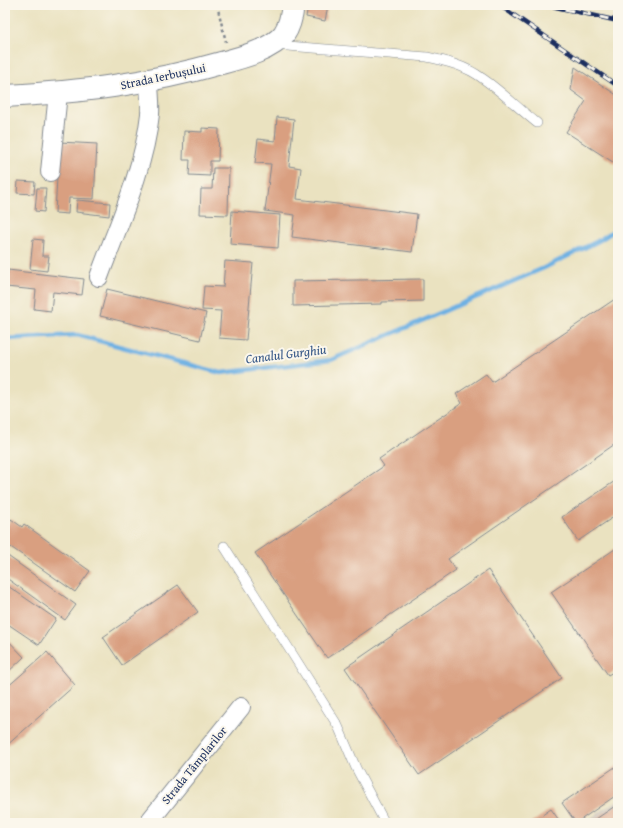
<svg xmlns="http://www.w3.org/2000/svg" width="623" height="828" font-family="'Gentium Book Plus',serif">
<rect width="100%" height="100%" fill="#fbf7ec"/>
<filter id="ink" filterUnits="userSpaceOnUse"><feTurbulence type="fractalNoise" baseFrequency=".025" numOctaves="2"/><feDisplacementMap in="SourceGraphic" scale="8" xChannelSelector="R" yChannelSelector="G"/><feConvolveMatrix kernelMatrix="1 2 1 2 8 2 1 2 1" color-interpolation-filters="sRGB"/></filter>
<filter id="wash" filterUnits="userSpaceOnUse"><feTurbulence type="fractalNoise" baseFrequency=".012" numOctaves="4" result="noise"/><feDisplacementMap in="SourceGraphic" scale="16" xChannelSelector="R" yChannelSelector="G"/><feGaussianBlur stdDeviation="0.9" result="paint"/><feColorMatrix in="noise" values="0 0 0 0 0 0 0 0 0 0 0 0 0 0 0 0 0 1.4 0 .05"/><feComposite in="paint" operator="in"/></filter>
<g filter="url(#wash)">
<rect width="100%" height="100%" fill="#eae2c0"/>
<!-- industrial -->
<path fill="#cbc2b8" d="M618,800V823H583Z"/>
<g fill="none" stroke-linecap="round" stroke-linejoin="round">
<!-- stream -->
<path stroke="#6eb1e3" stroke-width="4.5" d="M5,339L77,335L221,373L331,360L544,268L598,241L618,228"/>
</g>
<g id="blocks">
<!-- building -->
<g fill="#d99f80">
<path d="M308,5H328L325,21L306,17Z"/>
<path d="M575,67L618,96V161L616,164L566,132L586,101L571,90Z"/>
<path d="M277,117L294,119L289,166L301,168L297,199L417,214L412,252L292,237L295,215L265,211L271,164L255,163L258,139L275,141Z"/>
<path d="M202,128L219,129L218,161H210V176L189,175L190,160H183L184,131L202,132Z"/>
<path d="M59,142L97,144L94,199L69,198L68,214L55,213Z"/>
<path d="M213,168H229L228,215L200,214L201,189H212Z"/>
<path d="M18,181L35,182L34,194L17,193Z"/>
<path d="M37,188H46L44,212L35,211Z"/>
<path d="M77,200L110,203L109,216L76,212Z"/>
<path d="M232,211L280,215L278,248L230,244Z"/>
<path d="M33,239L43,240L42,256H49L47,271L30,269Z"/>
<path d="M225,261L253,263L246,340L219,338L221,311L202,310L204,286L223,287Z"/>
<path d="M8,270L84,279L82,295L53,292L51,311L34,309L36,290L6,287Z"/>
<path d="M423,279V301L382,302V304L293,306V281Z"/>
<path d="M107,289L206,313L200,340L100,316Z"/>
<path d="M618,297V442L448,559L456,570L327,658L255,553L384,466L379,459L462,403L456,394L486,374L492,382Z"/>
<path d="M618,479V514L578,541L562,517Z"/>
<path d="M11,519L22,527L24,524L90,571L75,592L5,543V528Z"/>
<path d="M618,547V669L608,675L551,592Z"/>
<path d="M5,554L76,605L65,620L5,577Z"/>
<path d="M488,570L562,678L419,775L345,668Z"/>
<path d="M5,584L56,619L39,645L5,622Z"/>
<path d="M178,585L198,612L122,665L103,637Z"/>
<path d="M5,637L24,657L5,675Z"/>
<path d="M47,652L75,685L5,747V689Z"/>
<path d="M618,765V794L576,823L562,803Z"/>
<path d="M618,804V823H590Z"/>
<path d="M551,809L561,823H531Z"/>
</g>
</g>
</g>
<g filter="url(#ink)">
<use href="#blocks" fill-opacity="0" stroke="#82888f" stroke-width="1"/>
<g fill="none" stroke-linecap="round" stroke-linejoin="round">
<!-- lane casing -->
<g stroke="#82888f" stroke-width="10">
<g id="lane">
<path d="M275,45L427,57C446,61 466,66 482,78C501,91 518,108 537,123"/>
<path d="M224,546L338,726L356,768L385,823"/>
</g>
</g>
<!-- street casing -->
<g stroke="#82888f" stroke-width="20">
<g id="street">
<path d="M50,172L58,93"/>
<path d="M99,277C118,225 144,170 150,114C151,104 149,92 149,81"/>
<path d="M148,823L241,707"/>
</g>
</g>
<!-- secondary casing -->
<g stroke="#82888f" stroke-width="24">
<path id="secondary" d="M5,96C81,92 148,84 221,63C240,58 272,50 284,34C289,27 292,14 293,5"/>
</g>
<!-- path -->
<path stroke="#82888f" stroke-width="2.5" stroke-dasharray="3 3" stroke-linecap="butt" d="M217,5L226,42"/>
<!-- lane -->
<use href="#lane" stroke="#fff" stroke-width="9"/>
<!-- street -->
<use href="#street" stroke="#fff" stroke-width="18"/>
<!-- secondary -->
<use href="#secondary" stroke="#fff" stroke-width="22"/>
<!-- rail casing -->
<g stroke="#1b2f5e" stroke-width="4.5">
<g id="rail">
<path d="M499,5L618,86"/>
<path d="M547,5L618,21"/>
</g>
</g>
<!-- rail -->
<use href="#rail" stroke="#fbf7ec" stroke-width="3" stroke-dasharray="9" stroke-linecap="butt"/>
</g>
</g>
<g text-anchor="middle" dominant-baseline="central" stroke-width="4" stroke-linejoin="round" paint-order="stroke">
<!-- street labels -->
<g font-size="12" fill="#1b2f5e" stroke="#fbf7ec">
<text transform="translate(163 76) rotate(-12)">Strada Ierbușului</text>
<text transform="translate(194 765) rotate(-51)">Strada Tâmplarilor</text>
</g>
<!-- water labels -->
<g font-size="13" font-style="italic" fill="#345686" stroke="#fbf7ec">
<text transform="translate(286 354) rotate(-7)">Canalul Gurghiu</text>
</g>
</g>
<!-- margin -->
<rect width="623" height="828" fill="none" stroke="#fbf7ec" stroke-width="20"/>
</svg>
